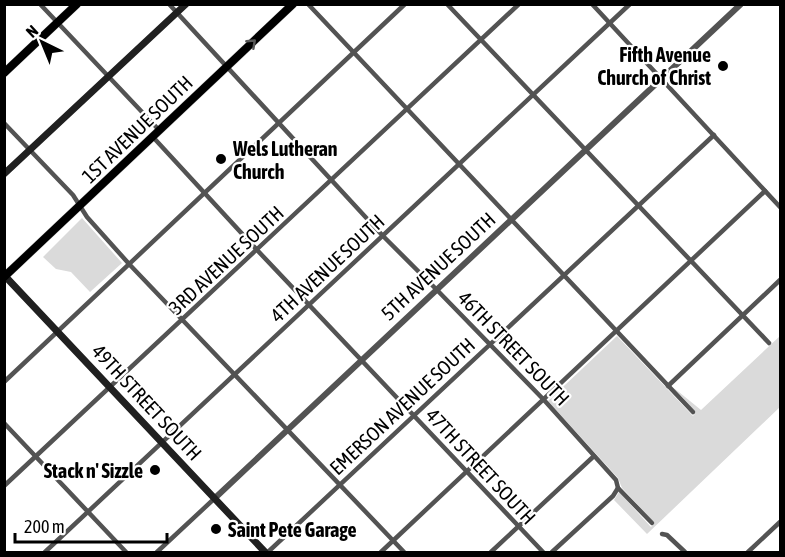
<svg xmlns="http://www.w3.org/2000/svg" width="785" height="557" font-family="'Asap Condensed',sans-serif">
<rect width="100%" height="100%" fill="#fff"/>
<!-- green -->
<g fill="#dadada">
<path d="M82,218L122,263L90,292L71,272L56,269L43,257Z"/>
<path d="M617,336L693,416L696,412L674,388L701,410L780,336V407L647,534L614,500L619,492L651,527L655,523L622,488L618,478L548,401Z"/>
</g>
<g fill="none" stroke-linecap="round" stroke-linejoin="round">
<!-- primary casing -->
<g stroke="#dbdbdb" stroke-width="9">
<g id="primary">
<path d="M4,73L77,4"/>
<path d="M4,277L293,4"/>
</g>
</g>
<!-- minor -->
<g stroke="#535353" stroke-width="4.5">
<path d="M40,4L159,130"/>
<path d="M169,4L383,236L437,290L544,400L616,480L618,488L652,523"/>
<path d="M308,4L693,412"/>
<path d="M447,4L769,343"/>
<path d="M592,4L780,207"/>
<path d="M4,123L73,195L87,217L130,265L404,552"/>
<path d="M152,136L258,251L543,552"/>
<path d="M4,382L405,4"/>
<path d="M668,386L780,280"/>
<path d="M4,423L126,552"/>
<path d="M4,486L519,4"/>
<path d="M662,534L667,535L685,552"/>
<path d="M45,552L630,4"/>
<path d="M157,552L215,498"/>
<path d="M268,552L714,135"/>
<path d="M381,552L765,191"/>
<path d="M491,552L594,456"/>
<path d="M552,552L613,496L618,488"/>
<path d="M748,552L780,522"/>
</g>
<!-- tertiary -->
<path stroke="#535353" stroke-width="6" d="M215,498L741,4"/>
<!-- secondary -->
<g stroke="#202020" stroke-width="7">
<path d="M4,174L186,4"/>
<path d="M4,275L265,552"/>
</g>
<!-- primary -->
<use href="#primary" stroke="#000" stroke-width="8"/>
</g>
<!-- one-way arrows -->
<defs><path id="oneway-chevron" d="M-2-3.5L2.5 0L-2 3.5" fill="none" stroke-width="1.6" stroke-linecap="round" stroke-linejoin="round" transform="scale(1.5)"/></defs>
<use stroke="#595959" href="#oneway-chevron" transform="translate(252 43) rotate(-43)"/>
<!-- markers -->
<g fill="#000" stroke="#fff" stroke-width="2">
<circle cx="723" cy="66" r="6"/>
<circle cx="221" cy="159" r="6"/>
<circle cx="155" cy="470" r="6"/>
<circle cx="216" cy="529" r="6"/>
</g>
<g text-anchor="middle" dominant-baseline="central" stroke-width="4.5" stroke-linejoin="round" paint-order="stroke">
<!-- poi labels -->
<g font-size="20" font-weight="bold" fill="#000" stroke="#fff" text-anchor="end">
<text x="711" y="54">Fifth Avenue<tspan x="711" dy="23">Church of Christ</tspan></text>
<text x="233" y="148" text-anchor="start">Wels Lutheran<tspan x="233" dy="23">Church</tspan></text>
<text x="143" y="470">Stack n' Sizzle</text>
<text x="228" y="529" text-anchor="start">Saint Pete Garage</text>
</g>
<!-- street labels -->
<g font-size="20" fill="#000" stroke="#fff">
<text transform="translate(137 129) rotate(-44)">1ST AVENUE SOUTH</text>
<text transform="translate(226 260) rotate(-43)">3RD AVENUE SOUTH</text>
<text transform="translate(438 266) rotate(-43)">5TH AVENUE SOUTH</text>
<text transform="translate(327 268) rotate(-43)">4TH AVENUE SOUTH</text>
<text transform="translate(514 348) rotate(46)">46TH STREET SOUTH</text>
<text transform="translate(147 402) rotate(47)">49TH STREET SOUTH</text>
<text transform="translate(402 406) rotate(-43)">EMERSON AVENUE SOUTH</text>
<text transform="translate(481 466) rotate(47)">47TH STREET SOUTH</text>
</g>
</g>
<!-- border -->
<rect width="785" height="557" fill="none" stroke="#000000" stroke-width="12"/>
<!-- north arrow -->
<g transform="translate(42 42) rotate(317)" stroke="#ffffff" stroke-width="4.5" paint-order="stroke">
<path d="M0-4.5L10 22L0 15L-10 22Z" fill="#000000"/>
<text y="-9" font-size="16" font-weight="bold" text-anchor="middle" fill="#000000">N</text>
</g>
<!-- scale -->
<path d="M15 533v9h152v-9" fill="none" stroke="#000000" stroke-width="3"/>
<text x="24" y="533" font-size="18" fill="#000000" stroke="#ffffff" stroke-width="4.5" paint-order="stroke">200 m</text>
</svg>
